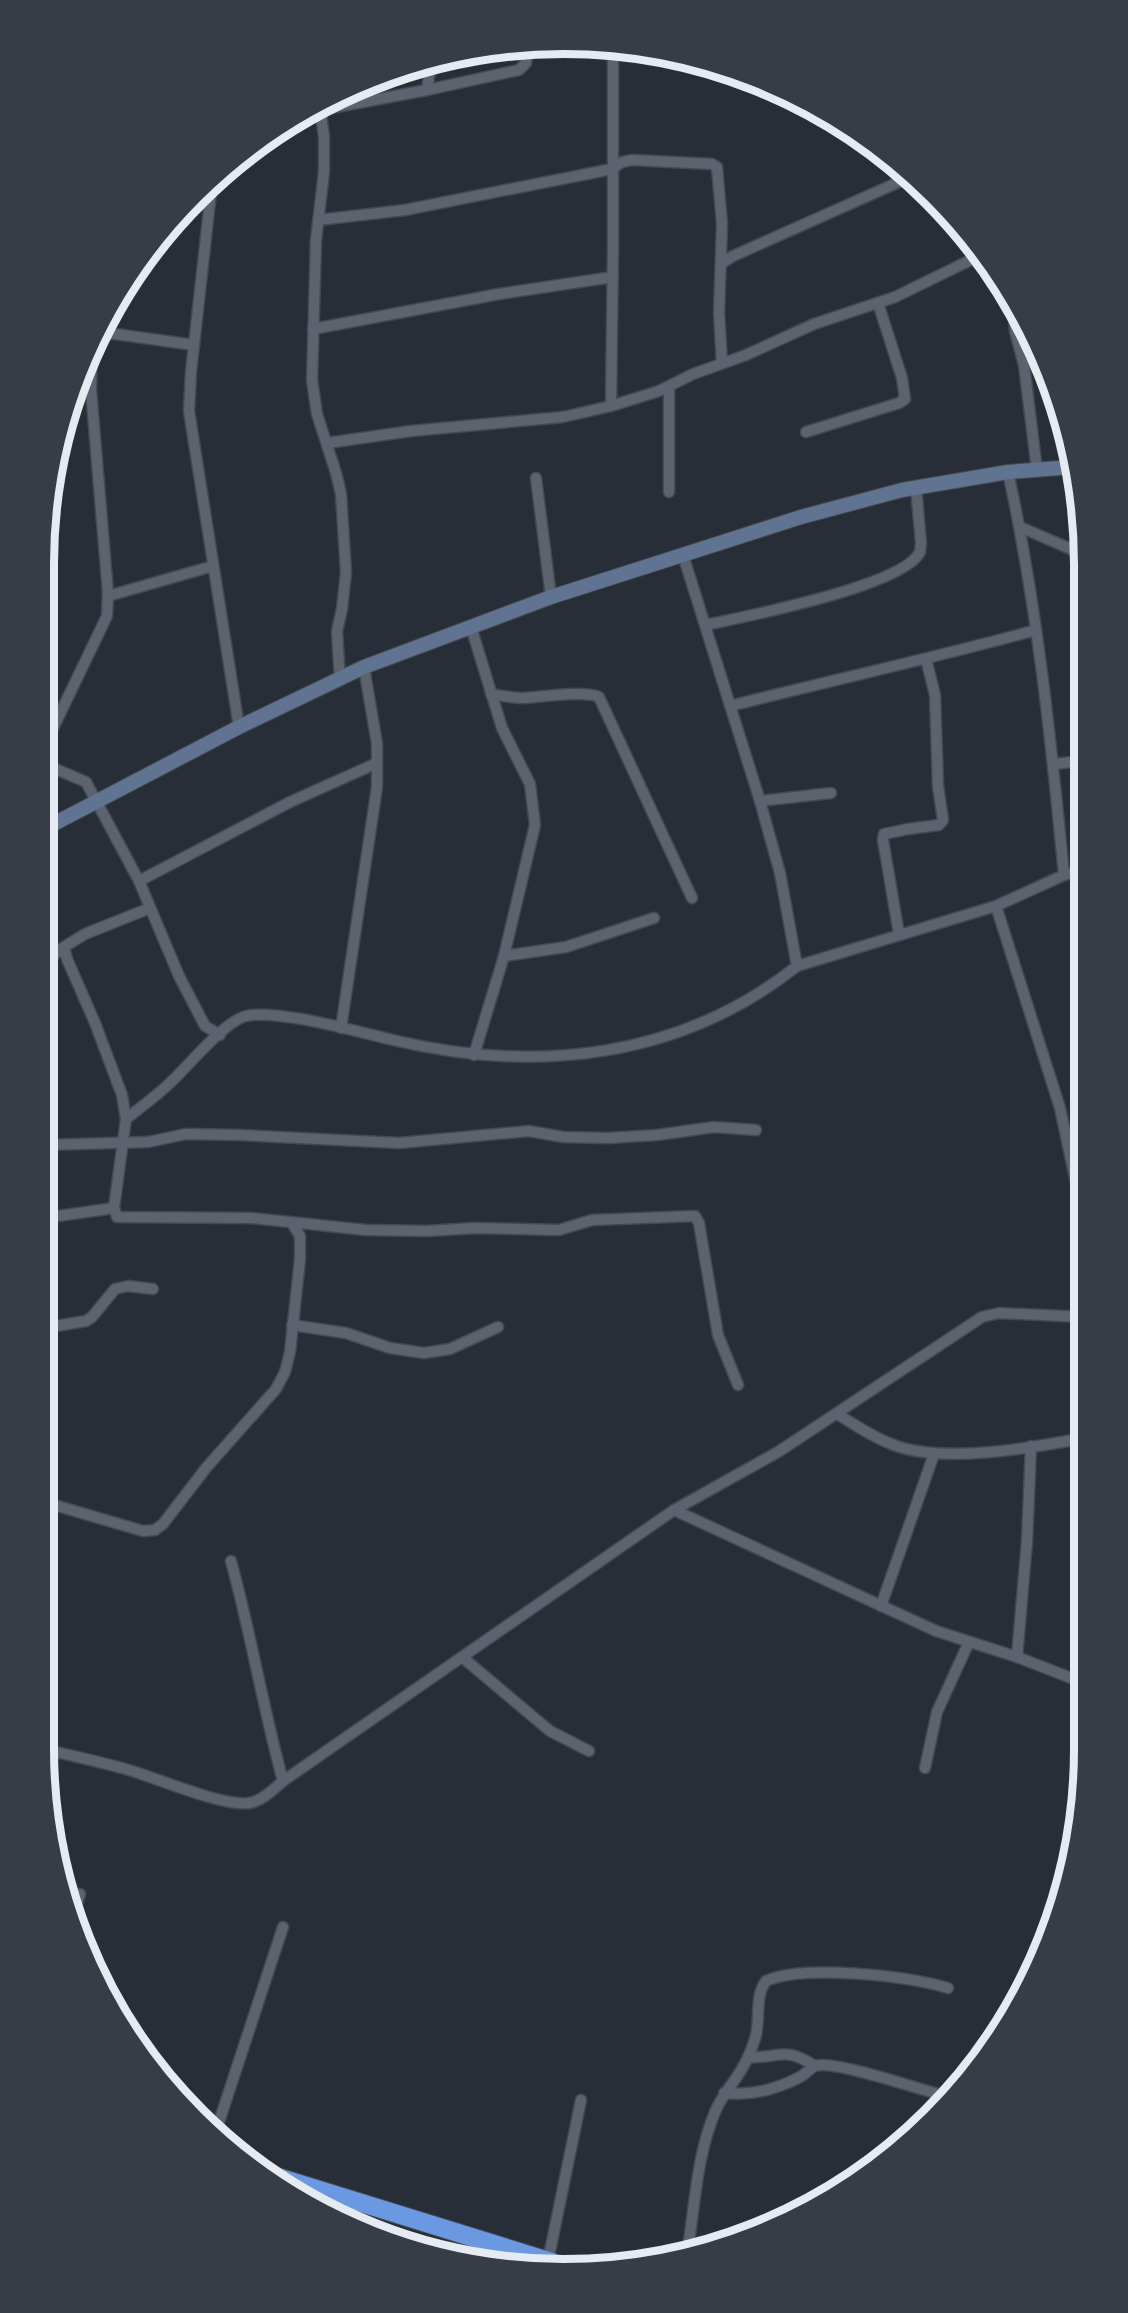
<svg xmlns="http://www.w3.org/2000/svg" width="1128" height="2313" font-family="'Fira Sans',sans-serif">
<rect width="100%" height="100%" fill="#282e38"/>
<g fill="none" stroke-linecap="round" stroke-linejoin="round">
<!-- street casing -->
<g stroke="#444951" stroke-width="13">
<g id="street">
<path d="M427,90L519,70L526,63L527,47"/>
<path d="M320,107L324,137V172L316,240L312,380L317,414L336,473L341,494L346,572L342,609L337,631L340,680"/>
<path d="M320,110L427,90L431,63"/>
<path d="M212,183L191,372L189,411L239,727"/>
<path d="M187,206L210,204"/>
<path d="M318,220L405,210L612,169L622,162L632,160L712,164L717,167L722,224L719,313L722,363"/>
<path d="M722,263L733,256L908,178"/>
<path d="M1014,311L1015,331L1024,365L1037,470"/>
<path d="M313,329L499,294L613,277"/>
<path d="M101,332L194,345"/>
<path d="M669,387V492"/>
<path d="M611,406L613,248V48"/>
<path d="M806,432L899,403L905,399L902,378L878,303"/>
<path d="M327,443L411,431L563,417L611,406L659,391L693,374L746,355L814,324L895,297L981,255"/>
<path d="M1008,472C1037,605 1051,740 1064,875"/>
<path d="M536,478L551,597"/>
<path d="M1020,527L1080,553"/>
<path d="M108,596L213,566"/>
<path d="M705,625C744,617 903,586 920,552C920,550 921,545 921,543L916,487"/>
<path d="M471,627L502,728L530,784L535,825L504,956"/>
<path d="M491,694C502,696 513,698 524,698C542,697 585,690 599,697L692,898"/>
<path d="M730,706C832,680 934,658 1036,630"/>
<path d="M44,747L107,616L108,593L91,390L92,348"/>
<path d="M44,764L86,782L139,881L179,976L205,1026L220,1035"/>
<path d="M1054,764L1081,761"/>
<path d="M760,801L831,793"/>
<path d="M139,881L290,802L377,763"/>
<path d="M996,906L1060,1108L1076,1183L1083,1229"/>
<path d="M150,908L85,934L64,947L67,959L95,1023L122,1095L126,1119L114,1208L117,1217L252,1218L366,1230L427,1231L475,1228L559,1230L592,1220L695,1216L699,1223L718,1335L738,1385"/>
<path d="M899,934L883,840L884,834L908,829L939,825L943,820L938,786L935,695L926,659"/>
<path d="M44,963L64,947"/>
<path d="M797,966L996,906L1064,875L1081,869"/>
<path d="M341,1028L377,787V744L364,667"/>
<path d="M474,1055L504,956L566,947L654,918"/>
<path d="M126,1119C141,1107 158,1095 172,1081C188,1066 225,1021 246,1016C279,1009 358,1032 393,1040C535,1074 680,1059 797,966L780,873L760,801L683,555"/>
<path d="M44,1145L148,1142L186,1134L240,1135L399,1143L529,1131L563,1137L608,1138L657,1135L714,1127L756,1130"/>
<path d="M44,1218L114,1208"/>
<path d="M292,1325L346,1333L390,1348L424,1353L450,1349L498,1327"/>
<path d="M44,1328L86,1321L92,1317L115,1289L128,1286L153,1289"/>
<path d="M837,1414C854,1424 871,1436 889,1443C937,1465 1032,1448 1083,1438"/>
<path d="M44,1502L143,1531L155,1530L163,1524L206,1468L276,1389L285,1372L290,1352L300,1259V1236L292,1223"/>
<path d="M674,1510L936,1631L1017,1657L1084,1683"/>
<path d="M231,1561C251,1634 263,1708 283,1781"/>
<path d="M881,1606L934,1454"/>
<path d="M462,1657L550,1731L589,1751"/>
<path d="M1017,1657L1027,1541L1031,1446"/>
<path d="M44,1749C72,1756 101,1762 129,1770C156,1778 224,1807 249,1803C262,1801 274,1789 283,1781L674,1510L778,1452L982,1317L999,1313L1083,1317"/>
<path d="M925,1768L937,1712L969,1642"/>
<path d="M72,1919L80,1894"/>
<path d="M748,2057C781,2059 782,2045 815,2066"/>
<path d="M724,2093C750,2096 777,2089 800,2077C806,2074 810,2068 815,2066C834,2059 925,2092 951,2097"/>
<path d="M217,2128L283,1927"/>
<path d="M688,2248C695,2203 697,2155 715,2112C722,2094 736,2081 744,2065C749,2057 752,2048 755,2039C761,2020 754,1997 766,1981C804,1964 907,1976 948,1988"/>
<path d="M548,2261L581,2100"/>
</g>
</g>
<!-- secondary casing -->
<g stroke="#444951" stroke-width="16">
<g id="secondary">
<path d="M44,829L239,727L364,667L551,597L801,517L902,490L1008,472L1072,467"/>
<path d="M490,2260V2243"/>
</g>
</g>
<!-- highway casing -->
<g stroke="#444951" stroke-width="20">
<path id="highway" d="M265,2173L552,2262"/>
</g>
<!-- street -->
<use href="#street" stroke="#5c636e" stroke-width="10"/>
<!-- secondary -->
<use href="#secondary" stroke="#607390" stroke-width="14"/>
<!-- highway -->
<use href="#highway" stroke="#6a99e1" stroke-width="18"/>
</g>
<!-- crop -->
<path d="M0 0H1128V2313H0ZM564 54H564A510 510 0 0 1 1074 564V1749A510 510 0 0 1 564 2259H564A510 510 0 0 1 54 1749V564A510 510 0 0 1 564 54Z" fill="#373d47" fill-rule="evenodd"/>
<path fill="none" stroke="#e6eaf1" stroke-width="8" d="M564 54H564A510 510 0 0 1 1074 564V1749A510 510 0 0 1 564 2259H564A510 510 0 0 1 54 1749V564A510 510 0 0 1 564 54Z"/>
</svg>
